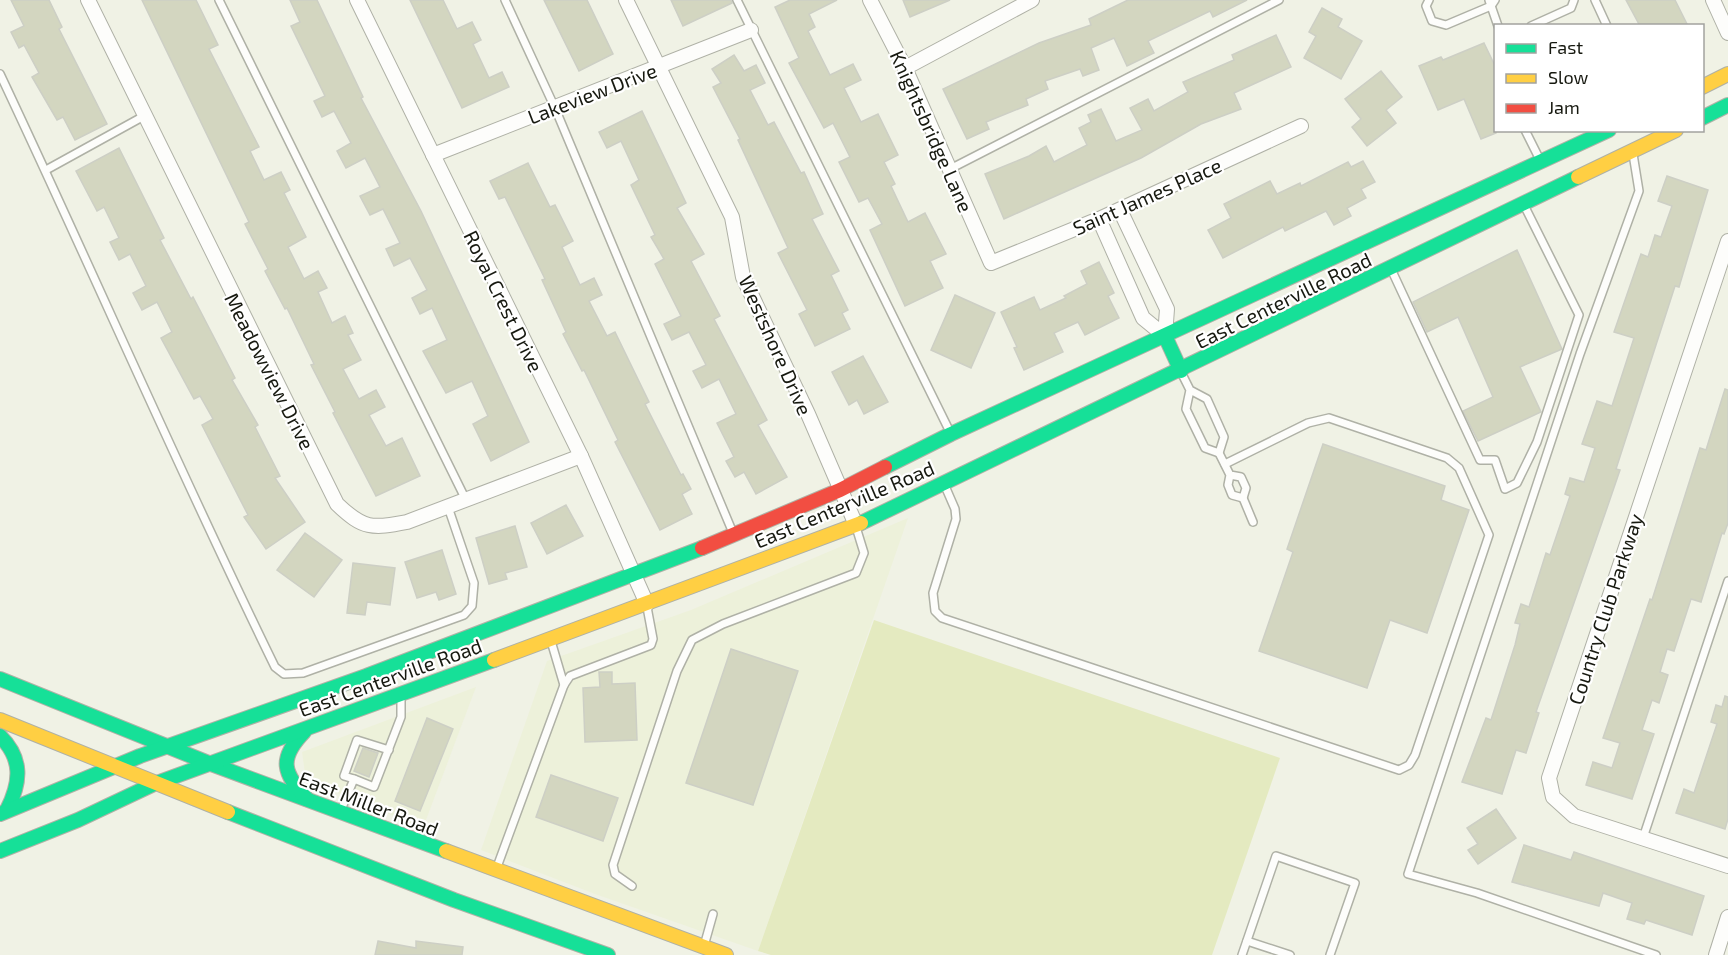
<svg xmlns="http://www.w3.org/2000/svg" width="1728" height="955" font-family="'Exo 2',sans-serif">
<rect width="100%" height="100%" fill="#f0f2e5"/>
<!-- built -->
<g fill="#edf1da">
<path d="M908,518L758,951L595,894L481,850L547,661L691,610Z"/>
<path d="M476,687L423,828L306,780L302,752Z"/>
</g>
<!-- green -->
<path fill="#e4eac0" d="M874,620L1280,758L1212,955H771L758,951Z"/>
<!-- building -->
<g fill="#d3d6c0" stroke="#cdcfc5" stroke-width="1.5">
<path d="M11,0H49L62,27L59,29L107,124L75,140L63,117L57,120L32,77L39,73L24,45L19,48L11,32L24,26Z"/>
<path d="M142,0H196L218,45L209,49L259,147L250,151L264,180L281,172L290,190L284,193L306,237L288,247L304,279L318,271L327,288L318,292L332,323L345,316L353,333L348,335L361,360L343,369L359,399L376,390L385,407L369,415L386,446L402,438L420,476L376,496L333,413L335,412L311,365L314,364L287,308L285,309L265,271L268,269L245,224L249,222Z"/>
<path d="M290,0H317L363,97L361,98L421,211L529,442L491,461L473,424L488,416L472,381L446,393L423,351L447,340L432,308L420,314L412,298L427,290L410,258L394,266L386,249L400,243L383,209L370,215L360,196L380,187L365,158L346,168L337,151L351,143L334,111L322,117L314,101L325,96L291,26L300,22Z"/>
<path d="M410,0H443L457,29L472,22L481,40L473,44L489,78L502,72L509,87L462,108Z"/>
<path d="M544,0H587L613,54L579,71Z"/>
<path d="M671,0H731L732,3L683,26Z"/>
<path d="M790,0H837L809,14L815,27L808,31L830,75L853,64L861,80L844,88L861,122L878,114L898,155L884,162L895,184L891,186L908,222L925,213L946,254L930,261L943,288L905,306L870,230L882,224L868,198L859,202L839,162L850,157L833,123L824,128L789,63L799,58L775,7Z"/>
<path d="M903,0H950L910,17Z"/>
<path d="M1128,0H1247L1213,17L1210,11L1148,41L1154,53L1127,66L1114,38L1091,48L1099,70L1083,76L1080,69L1045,81L1048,89L1026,99L1028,105L986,122L989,129L967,139L943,89L1039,43L1091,25L1089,19Z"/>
<path d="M1626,0H1675L1688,26H1640Z"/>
<path d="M1322,8L1342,19L1338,27L1362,41L1341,79L1304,58L1316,36L1309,32Z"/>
<path d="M1276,35L1291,67L1234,93L1241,109L1201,124L1141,158L1004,219L985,174L1029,156L1046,146L1054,162L1087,145L1079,128L1091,122L1088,115L1101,109L1116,141L1142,130L1130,108L1148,99L1154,111L1188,92L1183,82L1234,60L1232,55Z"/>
<path d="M1484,43L1496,68V133L1481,139L1464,99L1438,110L1419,66L1441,57L1443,60Z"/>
<path d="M734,55L744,71L756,65L765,83L750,90L768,125L774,122L801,173L804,172L823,214L812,219L839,271L831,275L848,310L842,313L850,329L815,346L799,314L807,310L778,253L788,248L738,140L740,139L713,87L721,83L712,69Z"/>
<path d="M1381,71L1402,97L1386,110L1396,123L1367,146L1352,127L1361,119L1345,99Z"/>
<path d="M642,111L686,203L677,208L704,254L691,261L720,316L714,319L767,420L758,425L787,477L756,494L744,472L735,477L726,461L734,457L717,423L736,414L719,379L702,388L693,371L706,365L689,332L672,340L664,324L681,316L655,264L664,259L651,237L655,235L631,185L639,180L621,141L607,148L599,132Z"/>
<path d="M119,148L164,238L160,240L191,299L193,297L235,378L232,380L258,425L255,427L280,476L275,478L305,522L266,549L244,517L248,515L202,425L213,419L200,396L194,399L161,338L172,332L157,302L142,310L133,293L146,286L130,254L119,260L110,242L119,238L104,207L97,211L76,171Z"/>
<path d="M1363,161L1375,182L1361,189L1366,198L1347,208L1351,216L1334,225L1326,211L1285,231L1283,227L1223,258L1208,230L1231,218L1224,204L1270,181L1277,194L1300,183L1301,186L1348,162L1351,167Z"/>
<path d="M528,163L550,207L555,205L573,241L562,247L580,285L594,278L602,295L589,301L607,336L615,332L649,402L645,404L681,475L683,474L691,489L682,494L692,514L660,530L615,442L618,440L584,370L582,371L563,334L566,332L542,280L545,279L505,197L499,199L490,181Z"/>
<path d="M1667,176L1708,190L1679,287L1675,286L1616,469L1620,470L1607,508L1536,712L1539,713L1526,753L1516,750L1502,794L1462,782L1486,718L1491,720L1515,645L1520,624L1515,623L1521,604L1529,607L1546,553L1550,555L1570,496L1565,494L1570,478L1584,482L1595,448L1582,444L1597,401L1612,406L1634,338L1614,332L1641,254L1648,257L1655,235L1661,237L1672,206L1658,201Z"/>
<path d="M1517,250L1562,349L1520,367L1541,412L1478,441L1463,411L1493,397L1458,317L1427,332L1413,302Z"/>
<path d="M1099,262L1114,293L1108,296L1119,318L1085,335L1078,322L1054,333L1063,352L1024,370L1014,348L1017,347L1001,312L1034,297L1040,310L1066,298L1064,296L1087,284L1081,271Z"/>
<path d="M955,295L995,313L971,368L931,350Z"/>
<path d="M863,356L888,402L864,414L857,400L849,405L832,372Z"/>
<path d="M1725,389L1728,390V523L1724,534L1722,533L1701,602L1691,599L1674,651L1667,649L1660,672L1668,675L1659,703L1652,700L1642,730L1654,734L1632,799L1586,785L1593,762L1612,768L1620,743L1603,738L1650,599L1652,600L1700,448L1706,450Z"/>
<path d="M1323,444L1445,486L1441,500L1469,510L1427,633L1390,620L1367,688L1259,651L1293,552L1287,549Z"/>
<path d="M566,505L583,536L547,554L531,523Z"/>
<path d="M515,526L527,567L505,573L507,579L489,584L476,538Z"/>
<path d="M305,533L342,560L314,597L277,570Z"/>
<path d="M442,550L456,594L439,600L436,592L417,598L405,562Z"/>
<path d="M353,563L395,568L390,605L367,602L365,615L347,613Z"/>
<path d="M731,649L798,671L753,805L686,783Z"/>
<path d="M599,672H612V684L635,683L637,740L585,742L583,688L600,687Z"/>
<path d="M1725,696L1728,697V819L1725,829L1676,813L1684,789L1694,793L1717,724L1711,722L1716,705L1722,707Z"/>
<path d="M427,718L453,729L420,811L395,801Z"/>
<path d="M363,748L378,753L369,777L354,771Z"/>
<path d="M551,775L618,798L603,841L536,817Z"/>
<path d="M1496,809L1516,838L1478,864L1468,850L1478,844L1467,828Z"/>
<path d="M1524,845L1571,860L1574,852L1704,896L1692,935L1646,920L1644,924L1627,919L1632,903L1603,893L1599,906L1512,882Z"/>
<path d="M378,941L416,948V941L463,947L462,955H375Z"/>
</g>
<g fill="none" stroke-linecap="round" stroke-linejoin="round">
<!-- lane casing -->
<g stroke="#afb1a6" stroke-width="10">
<g id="lane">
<path d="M219,0L466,500"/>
<path d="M505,0L555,108L733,533"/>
<path d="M737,0L950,432"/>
<path d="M1429,0L1426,6L1432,21L1446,25L1491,6L1495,0"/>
<path d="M1489,0L1498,26"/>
<path d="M1595,0L1607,26"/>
<path d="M1531,26L1571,8L1574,0"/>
<path d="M0,74C93,271 179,471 275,667L284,674L303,673L464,615L472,606L474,583L448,507"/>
<path d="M1525,130L1540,160"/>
<path d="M1633,154L1639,191L1580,354L1408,874L1477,893L1656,955"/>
<path d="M950,169L1279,0"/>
<path d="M46,170L144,116"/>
<path d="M1392,271L1480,460H1495L1505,489L1517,483L1537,442L1579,315L1525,207"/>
<path d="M1182,374L1190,390L1207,399L1224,437L1219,453L1205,448L1186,409L1190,390"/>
<path d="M1219,453L1230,475L1241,477L1246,488L1243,498L1232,495L1228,485L1230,475"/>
<path d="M945,486L955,509L956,519L933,593L935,611L942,618L1399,770L1409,765L1415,755L1489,535L1459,468L1447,458L1329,418L1308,423L1225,464"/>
<path d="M1243,498L1253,522"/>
<path d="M551,641L564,685"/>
<path d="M354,779L344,776L357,740L389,750"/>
<path d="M341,810L354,779L374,787L401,717V696"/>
<path d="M1643,838L1728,581"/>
<path d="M497,867L564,685L570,676L651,645L653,639L647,607"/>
<path d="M632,886L615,874L613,865L677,671L692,640L723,624L856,573L864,553L856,527"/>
<path d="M1247,941L1290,955"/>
<path d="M704,946L713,914"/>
<path d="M1242,955L1276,856L1355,883L1330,955"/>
</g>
</g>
<!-- street casing -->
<g stroke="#afb1a6" stroke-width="16">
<g id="street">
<path d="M88,0L337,504C363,529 372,529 407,522L581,456"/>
<path d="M357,0L581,456L647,604"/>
<path d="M626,0L732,217L743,277L808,414L856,525"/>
<path d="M870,0L905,68L991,263L1099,219L1301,126"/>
<path d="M1713,0L1728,33"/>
<path d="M905,68L1032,0"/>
<path d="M433,155L751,30"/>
<path d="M1099,219L1143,318L1165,336L1167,309L1120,210"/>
<path d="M1728,241L1549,778L1553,797L1574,816L1728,866"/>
<path d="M1716,955L1728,917"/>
</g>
</g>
<!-- fast casing -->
<g stroke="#afb1a6" stroke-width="16">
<g id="fast">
<path d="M1702,118L1728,105"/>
<path d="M1165,336L1181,371"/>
<path d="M885,467L951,434L1609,130"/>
<path d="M861,523L1578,177"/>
<path d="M0,679L211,764L446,851"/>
<path d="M304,732C278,759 283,773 307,799"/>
<path d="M0,736C23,759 21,782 7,810"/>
<path d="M228,812L454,900L608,955"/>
<path d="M0,814L140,756L366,676L702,548"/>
<path d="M0,851L78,820L154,784L494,660"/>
</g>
</g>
<!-- slow casing -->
<g stroke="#afb1a6" stroke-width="16">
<g id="slow">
<path d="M1702,87L1728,74"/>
<path d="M1578,177L1676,130"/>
<path d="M494,660L861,523"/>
<path d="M0,720L228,812"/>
<path d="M446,851L726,955"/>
</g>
</g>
<!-- jam casing -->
<g stroke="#afb1a6" stroke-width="16">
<path id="jam" d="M702,548L840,490L885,467"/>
</g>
<!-- lane -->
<use href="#lane" stroke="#fdfdfb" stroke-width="7"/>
<!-- street -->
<use href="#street" stroke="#fdfdfb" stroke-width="14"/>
<!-- fast -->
<use href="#fast" stroke="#16e098" stroke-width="14"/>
<!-- slow -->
<use href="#slow" stroke="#ffcf43" stroke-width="14"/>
<!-- jam -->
<use href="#jam" stroke="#f24e42" stroke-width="14"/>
</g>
<g text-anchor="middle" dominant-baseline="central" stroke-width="4.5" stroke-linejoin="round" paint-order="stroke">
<!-- street labels -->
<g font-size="20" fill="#171910" stroke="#fff">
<text transform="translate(592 93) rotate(-21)">Lakeview Drive</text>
<text transform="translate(932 131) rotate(66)">Knightsbridge Lane</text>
<text transform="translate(1147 196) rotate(-24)">Saint James Place</text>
<text transform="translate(1283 300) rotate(-26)">East Centerville Road</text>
<text transform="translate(504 301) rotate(64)">Royal Crest Drive</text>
<text transform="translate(776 345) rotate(66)">Westshore Drive</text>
<text transform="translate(270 371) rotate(63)">Meadowview Drive</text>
<text transform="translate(844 504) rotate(-23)">East Centerville Road</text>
<text transform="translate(1605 609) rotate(-72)">Country Club Parkway</text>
<text transform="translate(390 677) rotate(-20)">East Centerville Road</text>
<text transform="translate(369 803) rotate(21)">East Miller Road</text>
</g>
</g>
<!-- legend -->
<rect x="1494" y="24" width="210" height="108" fill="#ffffff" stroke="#a2a39f" stroke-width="1.5"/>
<rect x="1506" y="44" width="30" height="9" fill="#16e098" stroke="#a2a39f" stroke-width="1.5"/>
<text x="1548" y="54" font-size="18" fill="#171910">Fast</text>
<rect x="1506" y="74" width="30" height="9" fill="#ffcf43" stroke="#a2a39f" stroke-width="1.5"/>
<text x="1548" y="84" font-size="18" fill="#171910">Slow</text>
<rect x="1506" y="104" width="30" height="9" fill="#f24e42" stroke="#a2a39f" stroke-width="1.5"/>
<text x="1548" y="114" font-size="18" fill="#171910">Jam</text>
</svg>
